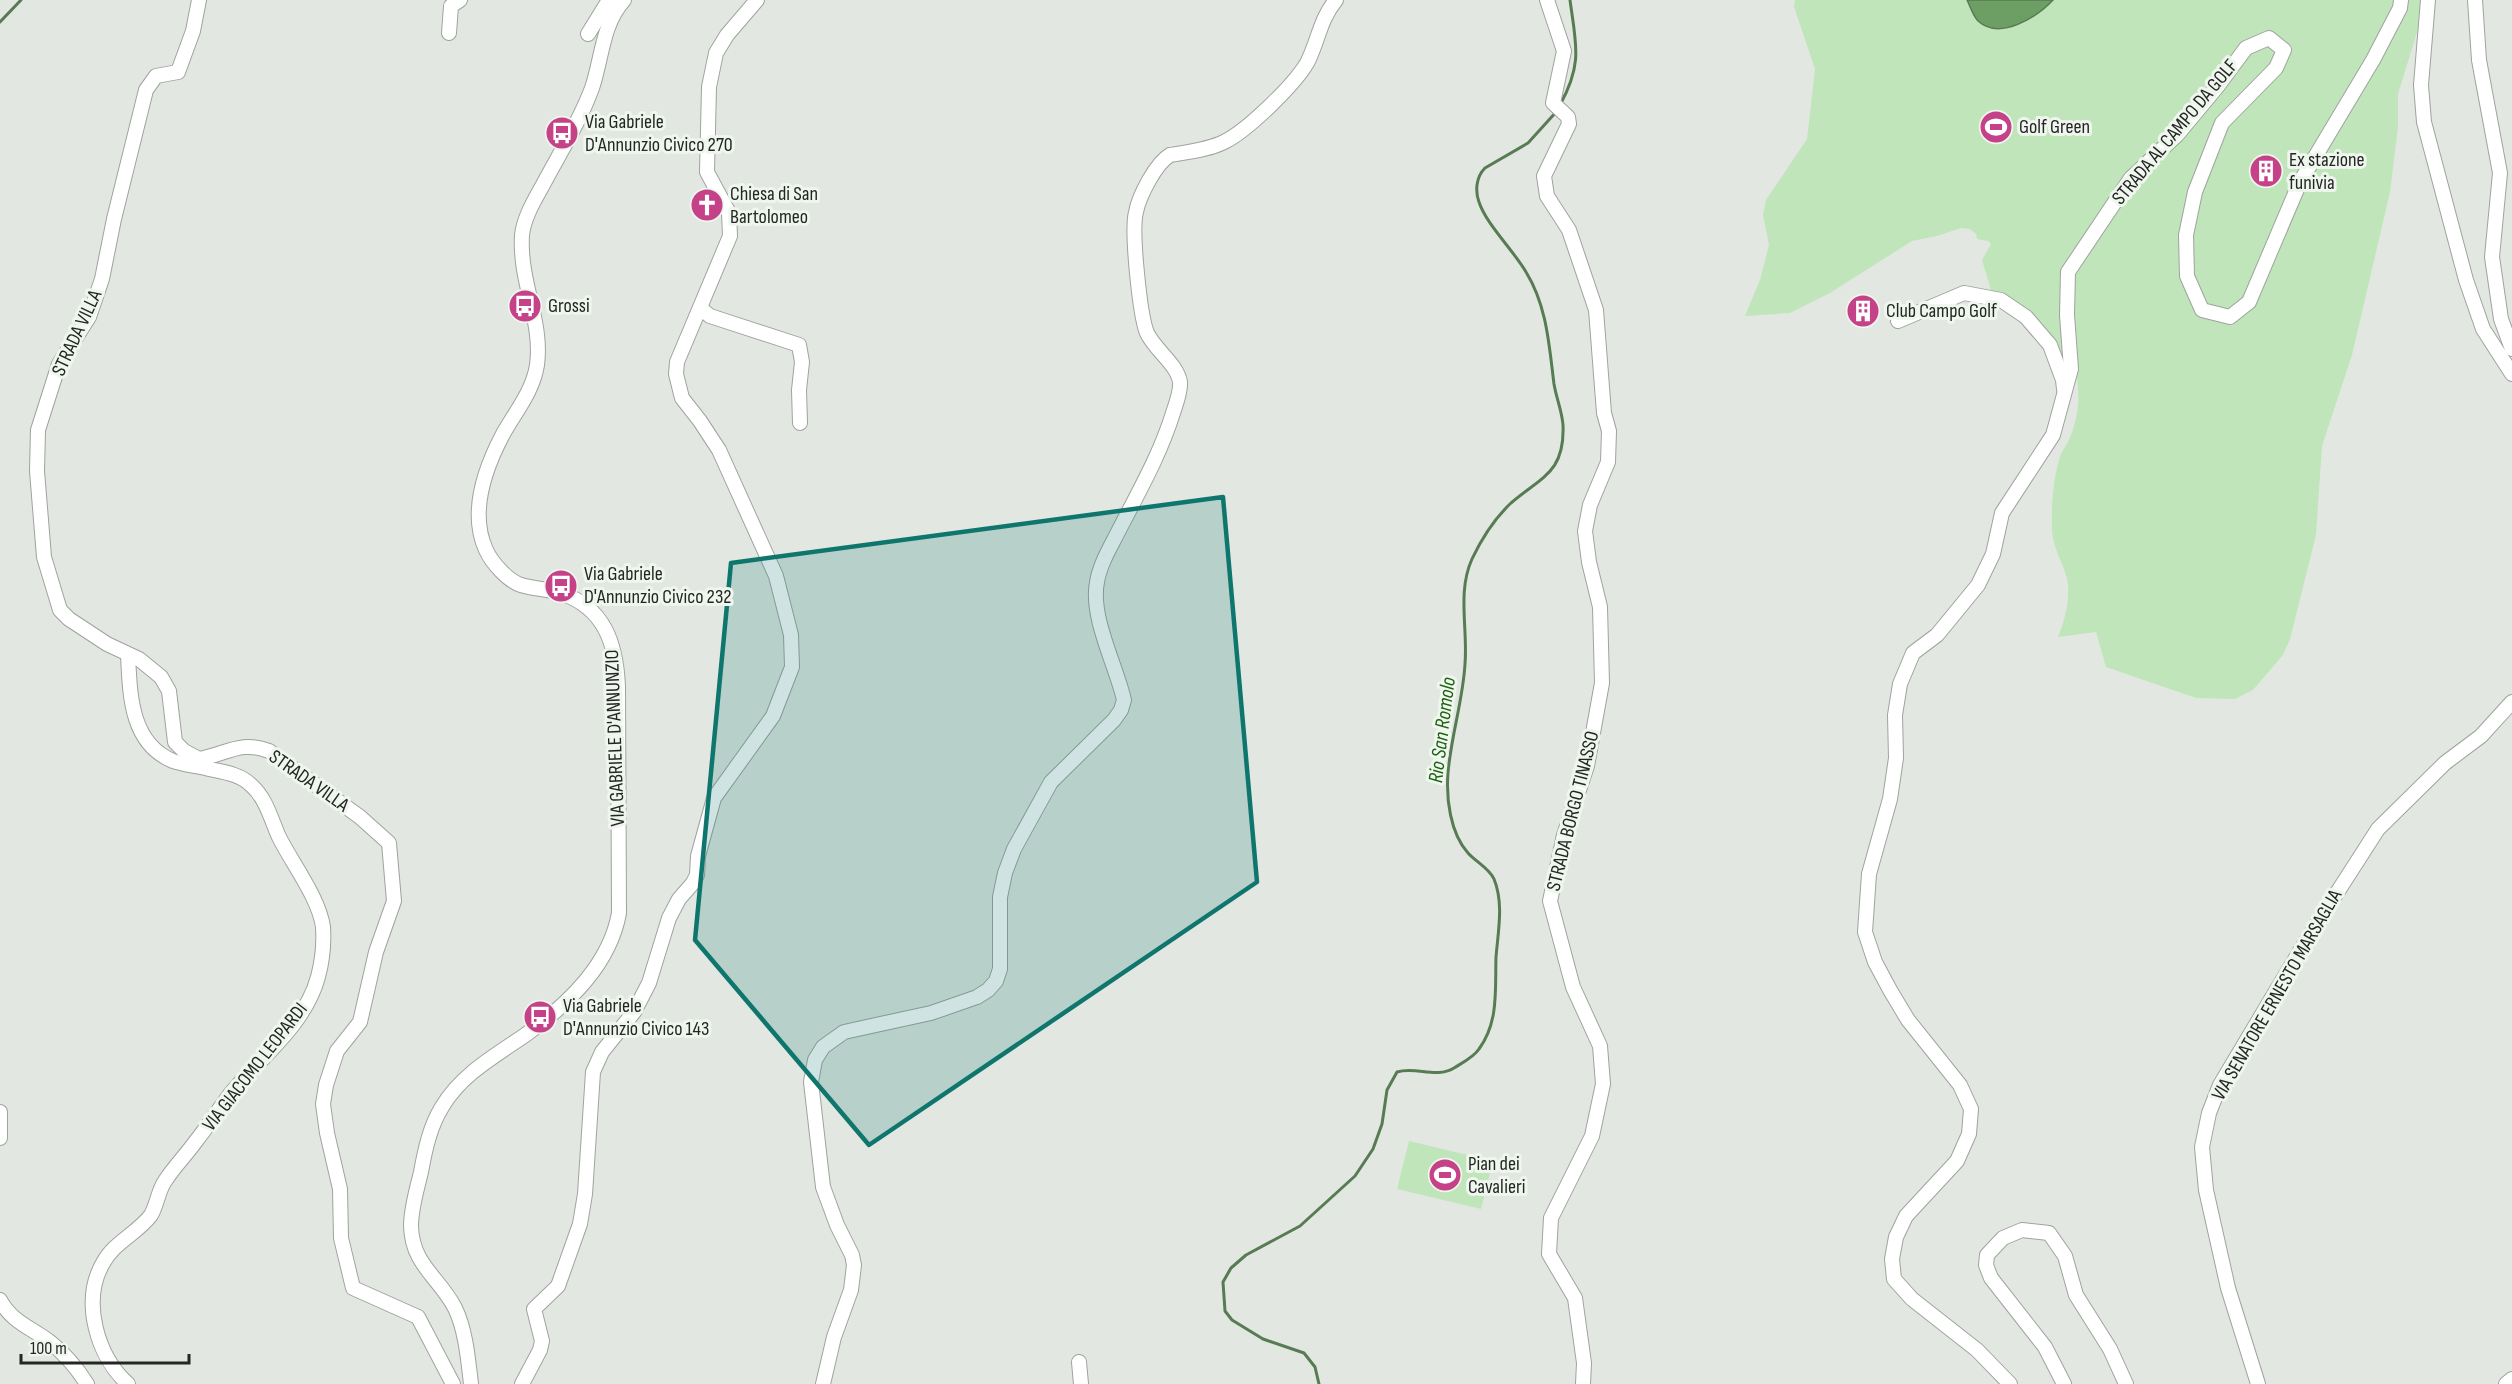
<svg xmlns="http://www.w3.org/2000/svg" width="2512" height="1384" font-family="'Sofia Sans Condensed',sans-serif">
<rect width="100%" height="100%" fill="#e2e8e1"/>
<!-- green -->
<g fill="#c0e5ba">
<path d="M1795,0H2422L2419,26L2398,94V127L2390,192L2352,355L2322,446L2316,535L2290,639L2283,655L2253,690L2235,699L2196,698L2106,667L2096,632L2058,637C2065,619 2071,598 2067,578C2062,561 2053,548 2052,530C2051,508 2053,481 2059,460C2061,451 2068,444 2071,435C2079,414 2080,393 2076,371L2062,366L2053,342L1991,290L1982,260L1991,244L1988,241L1977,239L1976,234L1970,229L1961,228L1937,236L1912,241L1830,293L1790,313L1745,316L1760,280L1769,245L1763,215L1766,200L1807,139L1815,69L1794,7Z"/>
<path d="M1409,1141L1493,1161L1481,1209L1397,1189Z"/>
</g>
<!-- water -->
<path fill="#6d9f65" stroke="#577b52" stroke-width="1.5" d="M1967,0H2053C2037,17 2000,41 1978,21C1973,16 1970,6 1967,0Z"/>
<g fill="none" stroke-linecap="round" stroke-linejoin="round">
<!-- stream -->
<g stroke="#577b52" stroke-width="3">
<path d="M0,22L21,0"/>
<path d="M1560,105C1583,63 1576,45 1570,0"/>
<path d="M1319,1384L1315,1367L1304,1353L1263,1339L1232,1320L1225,1311L1223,1282L1231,1268L1246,1255L1300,1226L1355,1176L1373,1149L1382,1124L1387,1090L1397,1072C1416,1066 1436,1079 1454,1068C1462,1063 1474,1057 1479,1049C1499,1022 1495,989 1496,957C1498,932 1504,903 1494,879C1489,868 1476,862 1468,853C1450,833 1446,798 1448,773C1451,736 1463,700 1465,664C1468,629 1457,592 1472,559C1482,538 1494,519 1511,503C1541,477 1565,473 1563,425C1562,411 1556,397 1554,384C1549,345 1547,306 1526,272C1514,251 1486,224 1479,202C1475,191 1476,177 1485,168L1528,143L1557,111"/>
</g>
<!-- minor casing -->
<g stroke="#9ea49d" stroke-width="16">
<g id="minor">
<path d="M199,0L193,31L178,72L156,76L146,90L114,219L102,279L89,317L59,364L38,430L37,471L44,557L60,610L69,619L107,644L139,659L161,677L169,691L175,742L184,751L199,759C227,754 241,740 269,751L360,817L389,843L394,901L376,952L360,1022L337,1051L326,1085L323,1104L327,1133L340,1189L341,1238L353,1288L418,1317L453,1384"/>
<path d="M1547,0L1564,51L1553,103L1568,117L1569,124L1544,176L1547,196L1569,230L1596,310L1604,413L1609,431L1608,462L1590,505L1585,531L1589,562L1600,607L1602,683L1587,766L1564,835L1550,901L1573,987L1600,1046L1603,1084L1592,1136L1551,1218L1549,1254L1575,1298L1584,1363L1583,1384"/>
<path d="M2428,0L2421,85L2424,122L2466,280L2483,329L2512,374"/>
<path d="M2475,0L2479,60L2500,173L2492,257L2501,319L2512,349"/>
<path d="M449,33L451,6L460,0"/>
<path d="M588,34L609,0"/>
<path d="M700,308L710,316L799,345L802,362L799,390L800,423"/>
<path d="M1898,321L1964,293L2001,300L2026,317L2050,345L2063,380L2064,389"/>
<path d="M128,655C130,694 130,743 173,761C184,765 198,766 209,769C223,772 240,774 251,785C266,798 271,819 279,837C292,863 319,898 323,927C324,942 322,962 318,977C305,1025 261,1057 231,1093C219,1109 208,1126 196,1141C186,1155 174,1167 165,1181C158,1191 157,1205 151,1215C138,1233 114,1242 103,1263C81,1301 97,1356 128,1384"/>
<path d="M0,1112V1138"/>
<path d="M0,1300C12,1322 30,1327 50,1342C65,1354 77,1368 87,1384"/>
<path d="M1079,1362L1081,1384"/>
<path d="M471,1384C468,1359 466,1331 455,1308C439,1277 412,1265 411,1226C411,1208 417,1189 421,1172C425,1150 430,1126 442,1107C462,1073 497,1055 528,1033C569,1003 610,964 619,913L618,686C616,644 605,608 561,593C548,589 534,589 521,585C508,581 492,563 486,550C469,513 485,468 503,434C516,411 533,391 537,365C543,321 519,282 522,235C524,216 536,198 545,181C561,151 580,121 592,88C602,59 602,24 624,0"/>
<path d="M522,1384L540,1350L542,1341L534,1309L558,1286L580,1224L585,1194L593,1072L602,1052L634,1012L649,983L669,918L679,899L693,883L697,875L698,856L714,798L773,716L792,667L791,635L776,576L719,450L700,421L682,398L676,374L677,362L730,236L729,213L707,172L709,87L716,53L727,35L757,0"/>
<path d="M823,1384L834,1337L851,1290L854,1265L852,1255L837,1225L823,1187L811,1082L815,1060L823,1047L844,1032L931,1013L977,997L988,990L996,981L1000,969V897L1005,873L1014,849L1051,782L1114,720L1121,710L1124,700C1116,665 1090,617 1097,582C1100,564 1110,548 1118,532C1138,493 1160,455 1173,413C1176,404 1181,391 1180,382C1177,364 1155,350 1147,333C1140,316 1131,231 1136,212C1139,196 1156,163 1170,155C1187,152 1208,150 1224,142C1247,131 1294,85 1307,63C1318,42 1320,19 1336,0"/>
<path d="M2010,1384L1977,1350L1912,1299L1894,1279L1892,1259L1896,1237L1906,1216L1957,1161L1969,1134L1971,1109L1960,1085L1908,1020L1890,990L1875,962L1865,932L1869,874L1890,799L1896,758L1895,715L1900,684L1913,653L1937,635L1978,585L1993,554L2002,513L2053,435L2071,369L2067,315L2068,272L2131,178L2177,135L2217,87L2246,48L2269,38L2284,50L2276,68L2222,123L2195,192L2186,235L2187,276L2202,310L2230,317L2249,302L2300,182L2373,60L2400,8L2401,0"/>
<path d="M2064,1384L2045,1347L1991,1278L1986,1265L1987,1255L2003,1238L2022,1230L2049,1233L2065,1256L2076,1295L2110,1349L2126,1384"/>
<path d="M2258,1384L2228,1288L2206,1190L2202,1147L2209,1113L2220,1085L2306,941L2378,829L2445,763L2481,736L2512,702"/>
<path d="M2506,1384L2512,1379"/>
</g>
</g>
<!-- minor -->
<use href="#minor" stroke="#fff" stroke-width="14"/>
</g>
<!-- marked area -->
<path fill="#0f766e" fill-opacity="0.2" stroke="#0f766e" stroke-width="4.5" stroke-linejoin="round" d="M1223,497L1257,882L869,1145L695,940L731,563Z"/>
<!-- icons -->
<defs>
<g id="stadium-disc" transform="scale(1.725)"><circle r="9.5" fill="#c54288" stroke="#eff6ee"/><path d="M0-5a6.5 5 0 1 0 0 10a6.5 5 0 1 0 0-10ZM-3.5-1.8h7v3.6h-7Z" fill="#fff"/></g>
<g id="bus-disc" transform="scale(1.725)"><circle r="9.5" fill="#c54288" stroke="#eff6ee"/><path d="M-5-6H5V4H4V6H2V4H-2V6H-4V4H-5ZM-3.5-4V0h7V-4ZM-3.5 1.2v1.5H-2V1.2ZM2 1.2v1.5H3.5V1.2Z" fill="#fff"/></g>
<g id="building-disc" transform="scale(1.725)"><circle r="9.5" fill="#c54288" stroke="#eff6ee"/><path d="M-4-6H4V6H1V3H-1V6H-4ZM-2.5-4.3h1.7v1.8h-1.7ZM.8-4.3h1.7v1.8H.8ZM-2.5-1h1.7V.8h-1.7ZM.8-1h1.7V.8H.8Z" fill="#fff"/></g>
<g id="church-disc" transform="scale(1.725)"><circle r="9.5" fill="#c54288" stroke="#eff6ee"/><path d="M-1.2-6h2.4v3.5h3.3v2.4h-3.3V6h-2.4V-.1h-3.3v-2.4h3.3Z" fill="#fff"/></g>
</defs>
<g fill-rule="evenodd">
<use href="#stadium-disc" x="1996" y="127"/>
<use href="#bus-disc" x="562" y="133"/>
<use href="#building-disc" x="2266" y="171"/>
<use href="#church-disc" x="707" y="205"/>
<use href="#bus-disc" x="525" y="306"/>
<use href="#building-disc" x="1863" y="311"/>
<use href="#bus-disc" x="561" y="586"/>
<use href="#bus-disc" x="540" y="1017"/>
<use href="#stadium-disc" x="1445" y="1175"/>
</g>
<g text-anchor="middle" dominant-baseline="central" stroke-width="6" stroke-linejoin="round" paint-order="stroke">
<!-- poi labels -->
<g font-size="20" fill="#242624" stroke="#eff6ee" text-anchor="start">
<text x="585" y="122">Via Gabriele<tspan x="585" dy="23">D'Annunzio Civico 270</tspan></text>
<text x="2019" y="127">Golf Green</text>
<text x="2289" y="160">Ex stazione<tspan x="2289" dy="23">funivia</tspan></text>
<text x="730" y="194">Chiesa di San<tspan x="730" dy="23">Bartolomeo</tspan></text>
<text x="548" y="306">Grossi</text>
<text x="1886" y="311">Club Campo Golf</text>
<text x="584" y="574">Via Gabriele<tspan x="584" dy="23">D'Annunzio Civico 232</tspan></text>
<text x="563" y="1006">Via Gabriele<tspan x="563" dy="23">D'Annunzio Civico 143</tspan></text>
<text x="1468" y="1164">Pian dei<tspan x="1468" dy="23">Cavalieri</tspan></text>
</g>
<!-- street labels -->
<g font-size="20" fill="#242624" stroke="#eff6ee">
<text transform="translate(2175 132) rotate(-50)">STRADA AL CAMPO DA GOLF</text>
<text transform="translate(77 333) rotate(-65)">STRADA VILLA</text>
<text transform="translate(615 738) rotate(-92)">VIA GABRIELE D'ANNUNZIO</text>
<text transform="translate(309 781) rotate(35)">STRADA VILLA</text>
<text transform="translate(1573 811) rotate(-76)">STRADA BORGO TINASSO</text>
<text transform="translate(2277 995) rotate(-60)">VIA SENATORE ERNESTO MARSAGLIA</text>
<text transform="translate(255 1067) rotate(-52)">VIA GIACOMO LEOPARDI</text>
</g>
<!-- water labels -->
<g font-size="21" font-style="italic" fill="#1d6212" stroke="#eff6ee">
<text transform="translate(1442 730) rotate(-83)">Rio San Romolo</text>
</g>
</g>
<!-- scale -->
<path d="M21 1354v9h168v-9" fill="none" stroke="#242624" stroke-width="3"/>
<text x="30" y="1354" font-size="18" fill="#242624" stroke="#eff6ee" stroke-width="4.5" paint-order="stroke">100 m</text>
</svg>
